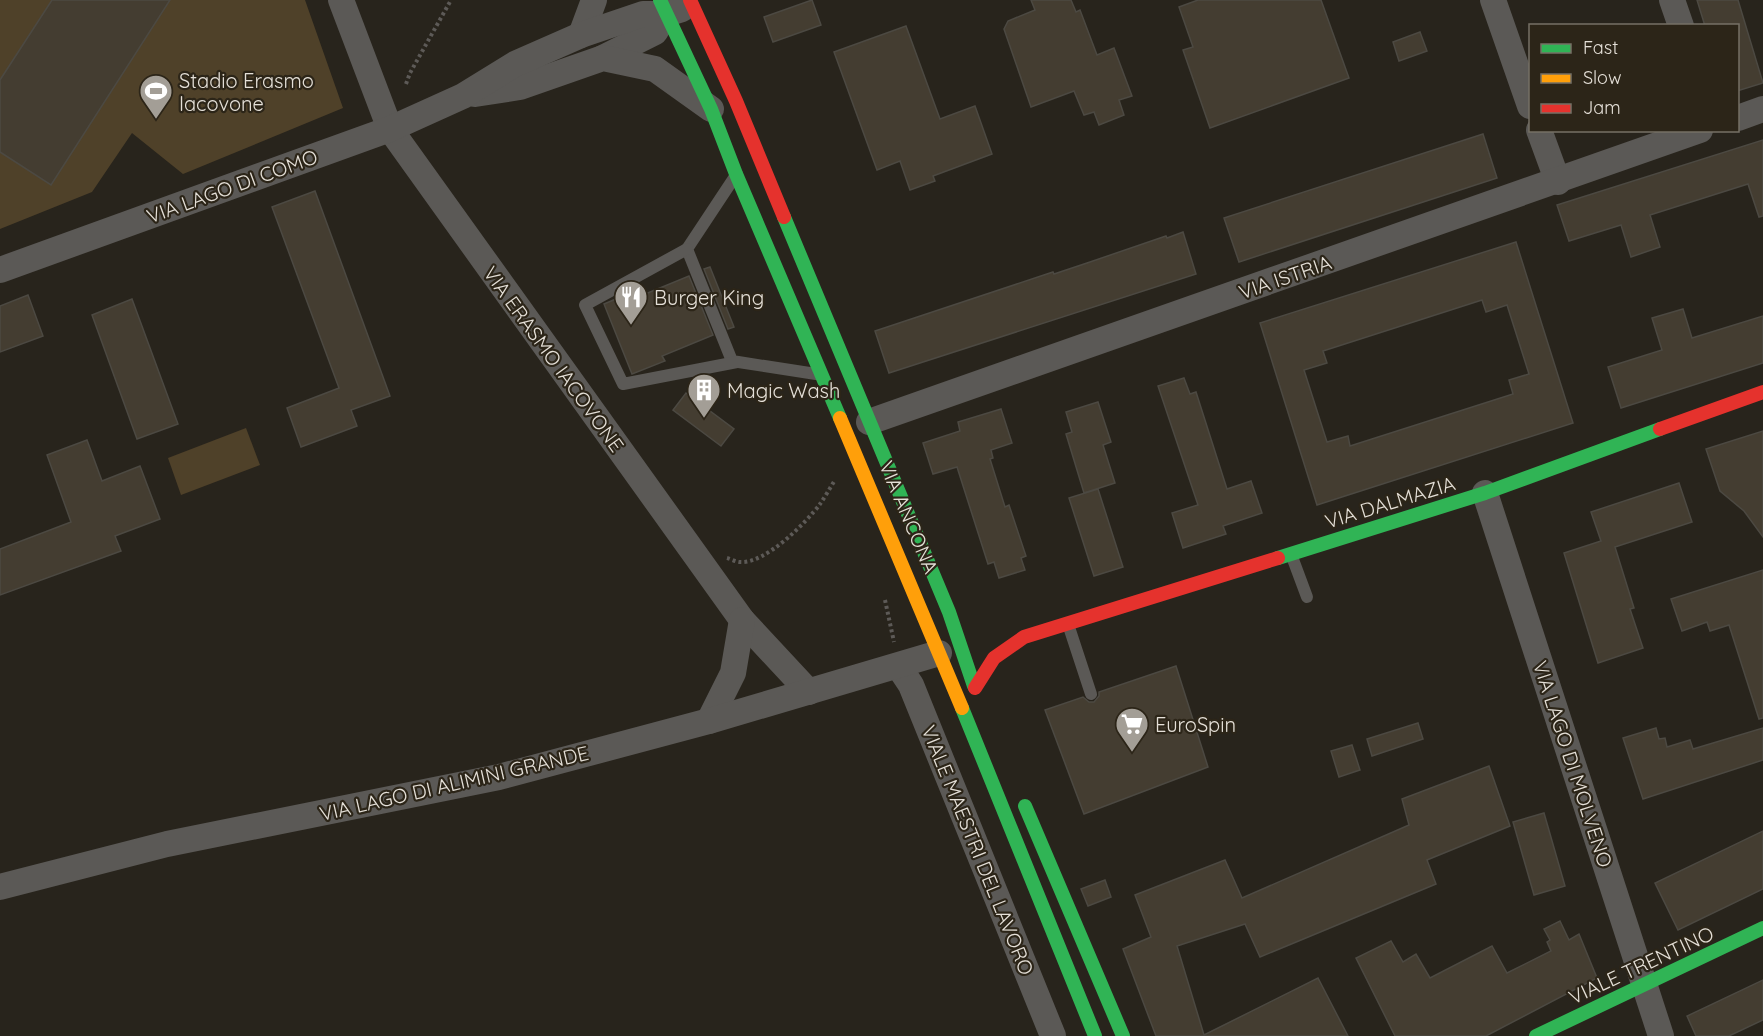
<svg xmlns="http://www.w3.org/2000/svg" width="1763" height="1036" font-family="Quicksand,sans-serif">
<rect width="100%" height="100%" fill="#28241c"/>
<!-- green -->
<g fill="#4f4129">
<path d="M0,0H305L343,108L183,174L132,133L92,192L0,229Z"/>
<path d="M246,428L260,465L181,495L168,458Z"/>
</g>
<!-- building -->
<g fill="#443d31" stroke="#4c4942" stroke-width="1.5" fill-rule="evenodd">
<path d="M52,0H170L51,185L0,152V80Z"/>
<path d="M812,0L821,25L773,42L764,17Z"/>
<path d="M1031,0H1071L1076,12L1080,10L1097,55L1114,48L1132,96L1119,100L1124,115L1099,125L1094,112L1084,115L1074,91L1031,107L1004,29L1008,21L1035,10Z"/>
<path d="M1198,0H1321L1349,78L1210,128L1183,50L1193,47L1179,7Z"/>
<path d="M1697,0H1738L1763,83L1737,91V26H1705Z"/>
<path d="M906,26L940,119L975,106L992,154L933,176L935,181L910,190L900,161L877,170L834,52Z"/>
<path d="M1420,32L1427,51L1399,61L1393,42Z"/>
<path d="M1483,134L1497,178L1239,262L1224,218Z"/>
<path d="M1763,140V216L1759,217L1748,184L1650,215L1660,247L1631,257L1621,225L1569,241L1557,205Z"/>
<path d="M315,191L390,396L351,410L357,426L301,447L287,408L339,388L272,207Z"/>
<path d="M1183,232L1196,274L889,373L875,331L1053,272L1054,274L1087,263L1166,236L1167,238Z"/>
<path d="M1516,242L1573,423L1317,505L1260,323ZM1482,300L1486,312L1507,305L1529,374L1509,380L1513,394L1350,446L1348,436L1327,442L1304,370L1327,363L1323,351Z"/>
<path d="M710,267L734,327L728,329L704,269Z"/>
<path d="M689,276L713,335L662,356L665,361L632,374L604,304L635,291L638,297Z"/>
<path d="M28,295L43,336L0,352V306Z"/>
<path d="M132,299L178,424L137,439L92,315Z"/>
<path d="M1683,309L1692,338L1763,316V363L1621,408L1608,367L1662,350L1652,318Z"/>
<path d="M1184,378L1190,394L1196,392L1227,489L1251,481L1262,513L1223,526L1226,534L1183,548L1172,513L1198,505L1158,386Z"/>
<path d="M686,393L734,429L721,446L673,410Z"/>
<path d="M1098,402L1111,442L1103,445L1115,483L1084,493L1066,434L1072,432L1066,412Z"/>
<path d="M1001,409L1012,443L991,450L993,458L990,459L1005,507L1009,505L1026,556L1021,558L1025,570L999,578L994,562L988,564L957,467L933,474L923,443L960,431L958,422Z"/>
<path d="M1763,431V537L1744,511L1720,491L1706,449Z"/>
<path d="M87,440L102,481L140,466L160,519L115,536L121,551L0,595V549L71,522L47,455Z"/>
<path d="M1679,483L1692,522L1615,547L1634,608L1630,609L1643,648L1598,663L1564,553L1601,541L1591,512Z"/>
<path d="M1098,489L1123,567L1094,576L1069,498Z"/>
<path d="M1763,570V718L1759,719L1729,625L1710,631L1707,622L1682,631L1671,599Z"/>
<path d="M1176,666L1208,767L1084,814L1045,710L1083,697L1089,702H1094L1099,696V692Z"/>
<path d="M1418,723L1423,739L1372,756L1367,739Z"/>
<path d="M1656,728L1659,739L1665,738L1667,747L1690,740L1693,749L1763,728V760L1643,799L1623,738Z"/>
<path d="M1352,745L1360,770L1339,777L1331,751Z"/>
<path d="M1489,766L1510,826L1427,860L1436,884L1260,957L1245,924L1177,946L1204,1035L1318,978L1348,1036H1156L1123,949L1151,937L1135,895L1225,860L1242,898L1409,825L1402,799Z"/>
<path d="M1544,813L1565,886L1534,895L1513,822Z"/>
<path d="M1763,831V889L1678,930L1655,883Z"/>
<path d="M1105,880L1111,897L1088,906L1081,889Z"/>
<path d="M1560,921L1569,940L1579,934L1597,978L1486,1036H1395L1356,958L1391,941L1403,962L1416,954L1430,978L1492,946L1507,973L1551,951L1547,942L1550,940L1544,929Z"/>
<path d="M1763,980V1020L1729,1036H1696L1687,1016Z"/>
</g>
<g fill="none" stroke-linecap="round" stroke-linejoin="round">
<!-- path -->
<g stroke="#5d5a57" stroke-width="4" stroke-dasharray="3 3" stroke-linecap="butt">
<path d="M406,84L410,73L451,0"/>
<path d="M727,558C731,559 736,562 740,562C765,564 806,523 820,504C825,497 830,488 835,480"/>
<path d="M885,600L894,642"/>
</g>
<!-- lane -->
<g stroke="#5b5956" stroke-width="12">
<path d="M734,178L687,249L732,361L816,374"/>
<path d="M687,249L585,305L623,384L737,362"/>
<path d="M1291,554L1307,597"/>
<path d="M1068,624L1091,694"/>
</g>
<!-- street -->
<g stroke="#5b5956" stroke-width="26">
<path d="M341,0L390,129L742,620L809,692"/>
<path d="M1493,0L1530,106"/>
<path d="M1672,0L1681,26"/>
<path d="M581,35L594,0"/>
<path d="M603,58L655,32L666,14"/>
<path d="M475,94L520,87L603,58L655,69L711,109"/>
<path d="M1738,118L1763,109"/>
<path d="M1539,130L1558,182"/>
<path d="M0,270L390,129L463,96L515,64L581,35L643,14H666L682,9"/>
<path d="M869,422L1700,130"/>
<path d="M1485,493L1661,1036"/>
<path d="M899,667L911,685L1053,1036"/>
<path d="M709,721L733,673L742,620"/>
<path d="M0,887L167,844L499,777L709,721L939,653"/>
</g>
<!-- fast -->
<g stroke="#30b455" stroke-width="14">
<path d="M660,0L711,109L736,174L840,418"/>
<path d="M784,217L949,612L974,686"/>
<path d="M1278,558L1485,493L1660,429"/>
<path d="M962,708L1095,1036"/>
<path d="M1025,806L1123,1036"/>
<path d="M1536,1036L1763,928"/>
</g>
<!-- slow -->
<path stroke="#ff9f0a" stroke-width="14" d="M840,418L962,708"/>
<!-- jam -->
<g stroke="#e5322d" stroke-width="14">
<path d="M690,0L736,101L784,217"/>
<path d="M1660,429L1763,392"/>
<path d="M975,688L994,658L1024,637L1278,558"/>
</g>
</g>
<!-- icons -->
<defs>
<g id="stadium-pin" transform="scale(1.725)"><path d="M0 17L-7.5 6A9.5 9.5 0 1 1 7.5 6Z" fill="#a39e96" stroke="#2c2518"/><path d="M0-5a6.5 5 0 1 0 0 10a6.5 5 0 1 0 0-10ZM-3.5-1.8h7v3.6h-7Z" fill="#fff"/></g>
<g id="restaurant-pin" transform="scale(1.725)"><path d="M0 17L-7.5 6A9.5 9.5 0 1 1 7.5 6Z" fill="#a39e96" stroke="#2c2518"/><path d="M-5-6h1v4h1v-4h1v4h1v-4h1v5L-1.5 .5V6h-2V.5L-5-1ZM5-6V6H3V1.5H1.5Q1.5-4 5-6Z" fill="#fff"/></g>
<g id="building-pin" transform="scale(1.725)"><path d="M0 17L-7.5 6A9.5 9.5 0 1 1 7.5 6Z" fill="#a39e96" stroke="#2c2518"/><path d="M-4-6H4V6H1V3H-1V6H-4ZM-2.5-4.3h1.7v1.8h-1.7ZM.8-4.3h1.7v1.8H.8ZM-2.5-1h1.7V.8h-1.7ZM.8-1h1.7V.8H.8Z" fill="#fff"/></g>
<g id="supermarket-pin" transform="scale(1.725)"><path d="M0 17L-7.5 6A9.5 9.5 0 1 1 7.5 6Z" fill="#a39e96" stroke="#2c2518"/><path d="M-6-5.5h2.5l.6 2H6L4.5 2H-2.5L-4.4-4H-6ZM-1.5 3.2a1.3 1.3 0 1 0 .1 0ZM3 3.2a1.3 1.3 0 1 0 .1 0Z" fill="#fff"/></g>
</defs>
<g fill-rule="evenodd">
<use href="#stadium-pin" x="156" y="91"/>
<use href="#restaurant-pin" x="631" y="297"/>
<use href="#building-pin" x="704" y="390"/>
<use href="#supermarket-pin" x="1132" y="724"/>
</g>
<g text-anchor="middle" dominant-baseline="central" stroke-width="4.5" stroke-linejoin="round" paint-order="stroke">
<!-- poi labels -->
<g font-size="20" fill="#e5e0d8" stroke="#2c2518" text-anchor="start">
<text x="179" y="80">Stadio Erasmo<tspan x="179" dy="23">Iacovone</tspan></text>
<text x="654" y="297">Burger King</text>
<text x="727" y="390">Magic Wash</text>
<text x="1155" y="724">EuroSpin</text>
</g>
<!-- street labels -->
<g font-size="20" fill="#e5e0d8" stroke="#2c2518">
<text transform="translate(232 186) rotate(-20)">VIA LAGO DI COMO</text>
<text transform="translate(1285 277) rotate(-19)">VIA ISTRIA</text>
<text transform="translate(554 359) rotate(54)">VIA ERASMO IACOVONE</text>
<text transform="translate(1390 502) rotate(-17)">VIA DALMAZIA</text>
<text transform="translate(909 517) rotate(67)">VIA ANCONA</text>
<text transform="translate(1573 764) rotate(72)">VIA LAGO DI MOLVENO</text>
<text transform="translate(454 783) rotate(-13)">VIA LAGO DI ALIMINI GRANDE</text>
<text transform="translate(978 850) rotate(68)">VIALE MAESTRI DEL LAVORO</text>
<text transform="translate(1641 965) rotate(-25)">VIALE TRENTINO</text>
</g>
</g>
<!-- legend -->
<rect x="1529" y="24" width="210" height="108" fill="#2c2518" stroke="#767065" stroke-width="1.5"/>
<rect x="1541" y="44" width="30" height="9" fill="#30b455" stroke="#767065" stroke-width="1.5"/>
<text x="1583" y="54" font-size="18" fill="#e5e0d8">Fast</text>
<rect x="1541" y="74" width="30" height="9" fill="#ff9f0a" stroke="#767065" stroke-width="1.5"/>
<text x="1583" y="84" font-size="18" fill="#e5e0d8">Slow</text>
<rect x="1541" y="104" width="30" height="9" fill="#e5322d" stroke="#767065" stroke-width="1.5"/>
<text x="1583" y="114" font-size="18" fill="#e5e0d8">Jam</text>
</svg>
